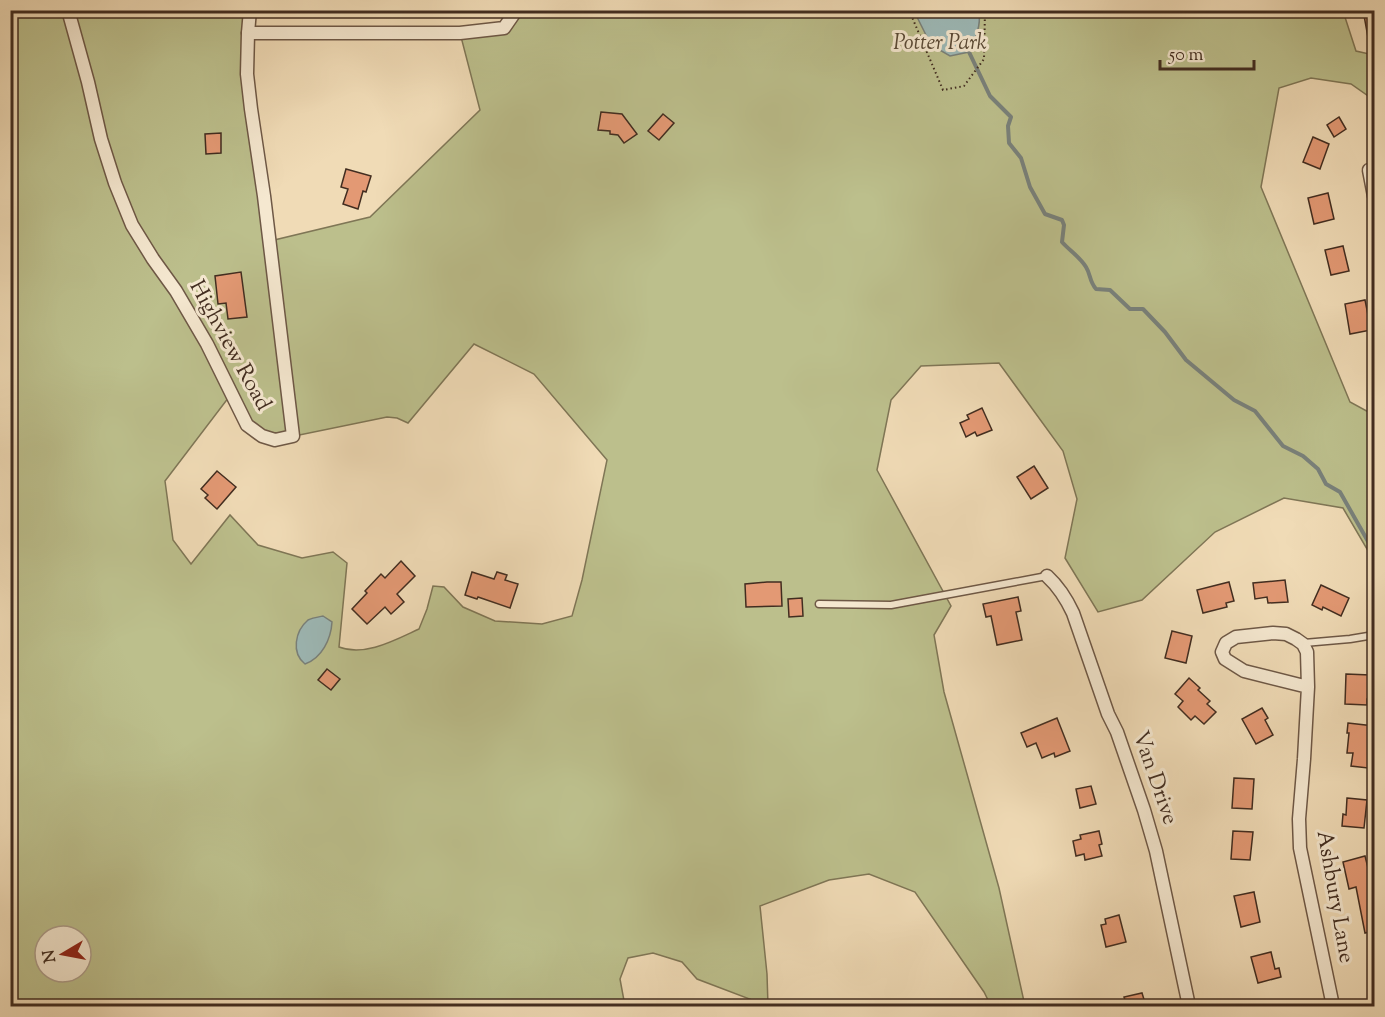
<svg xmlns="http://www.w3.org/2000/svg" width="1385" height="1017" font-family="'Sorts Mill Goudy',serif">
<rect width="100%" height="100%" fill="#f0dbb6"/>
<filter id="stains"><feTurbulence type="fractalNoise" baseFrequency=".00333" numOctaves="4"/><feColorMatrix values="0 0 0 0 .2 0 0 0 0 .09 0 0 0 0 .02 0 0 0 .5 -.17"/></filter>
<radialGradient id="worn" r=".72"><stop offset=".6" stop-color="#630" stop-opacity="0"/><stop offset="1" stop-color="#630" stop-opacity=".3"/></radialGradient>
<!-- green -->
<path fill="#bcbf8c" stroke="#7f7656" stroke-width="1.5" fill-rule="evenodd" d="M10,11H250L248,33L270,241L370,217L480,110L460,33L504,28L519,11H1343L1356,51L1374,55V100L1351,84L1311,78L1279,88L1261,187L1350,402L1374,415V561L1343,508L1284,498L1215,532L1142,600L1098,612L1065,558L1077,499L1063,451L999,363L921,366L891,400L877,470L951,606L934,635L944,692L999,888L1025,1006H991L984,992L915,892L869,874L829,880L760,906L767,974L768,1006L697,979L682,962L653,953L628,958L620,979L625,1006H11ZM474,344L534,374L607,460L582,580L572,616L542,624L495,621L463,607L444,587L433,586L427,609L419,629C395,640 365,657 339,647L347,563L333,552L302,558L258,545L230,515L191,564L173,540L165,481L232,393L262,436L275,440L387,417L397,418L408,423ZM45,936H81V972H45Z"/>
<!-- water -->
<g fill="#9db9b7" stroke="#79817b" stroke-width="1.5">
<path d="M914,11H979C981,26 976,38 969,52L950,56L931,45Z"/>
<path d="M323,616L332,622C331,639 322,658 305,664C291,653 295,631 308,620C312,618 318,617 323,616Z"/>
</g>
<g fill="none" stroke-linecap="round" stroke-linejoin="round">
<!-- stream -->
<path stroke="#79817b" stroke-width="4" d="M969,52L990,96L1011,117L1008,126L1009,143L1021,158L1030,187L1045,214L1062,220L1064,225L1062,242C1070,251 1080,257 1086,267C1091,275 1089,281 1096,289L1110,290L1130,309H1143L1165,332L1186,360L1234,400L1255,411L1283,446L1303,456L1318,469L1326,484L1340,492L1374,552"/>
</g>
<!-- building -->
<g fill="#e39974" stroke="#422d20" stroke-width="1.5">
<path d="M1363,10H1374V43H1369Z"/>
<path d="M601,112L622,114L637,134L624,143L618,135L610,134V131L598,130Z"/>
<path d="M663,114L674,123L659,140L648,131Z"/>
<path d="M1339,117L1346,129L1334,137L1327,125Z"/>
<path d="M221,133V153L206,154L205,134Z"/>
<path d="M1313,137L1329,144L1320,169L1303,162Z"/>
<path d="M346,169L371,176L366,192L363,191L358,209L343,204L348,189L341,187Z"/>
<path d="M1328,193L1334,219L1314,224L1308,198Z"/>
<path d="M1343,246L1349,271L1331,275L1325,250Z"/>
<path d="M241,272L247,317L228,319L226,303L218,304L215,276Z"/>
<path d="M1365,300L1371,330L1350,334L1345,304Z"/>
<path d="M982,408L992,430L977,436L975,432L966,437L960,423L969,419L967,415Z"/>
<path d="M1034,466L1048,488L1031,499L1017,477Z"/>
<path d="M217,471L236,487L217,509L205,498L208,495L201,489Z"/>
<path d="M401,561L415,576L397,594L404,602L391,614L385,607L367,624L352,609L367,593L365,591L381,574L385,578Z"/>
<path d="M472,572L494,579L497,572L507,575L505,580L518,584L510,608L478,597L477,599L465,595Z"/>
<path d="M1285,580L1288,602L1268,603L1267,597L1255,599L1253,583Z"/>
<path d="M767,582H781L782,606L746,607L745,584Z"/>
<path d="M1229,582L1234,601L1226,603L1227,607L1203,613L1197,590Z"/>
<path d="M1321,585L1349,598L1341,616L1323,607L1322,610L1312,605Z"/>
<path d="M1018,597L1021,611L1016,612L1022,640L997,645L991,616L986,617L983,604Z"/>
<path d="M802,598L803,616L789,617L788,599Z"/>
<path d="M1172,631L1192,636L1186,663L1165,658Z"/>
<path d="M327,669L340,679L331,690L318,680Z"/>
<path d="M1346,674L1370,675L1368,699H1367V705L1345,704Z"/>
<path d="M1189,678L1200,688L1198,690L1210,701L1207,704L1216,712L1204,724L1195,716L1191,720L1178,707L1183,701L1175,694Z"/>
<path d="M1262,708L1268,718L1265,720L1273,735L1256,744L1242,719Z"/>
<path d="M1057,718L1070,751L1055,757L1054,753L1042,758L1036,743L1027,747L1021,733Z"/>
<path d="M1348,723L1374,726V734H1372L1368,768L1351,766L1353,753H1347L1349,733H1347Z"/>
<path d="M1234,778L1254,779L1252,809L1232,808Z"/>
<path d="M1091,786L1096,804L1080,808L1076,789Z"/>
<path d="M1347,798L1367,800L1364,828L1342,826L1343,814L1346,815Z"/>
<path d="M1099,831L1102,844L1099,845L1102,856L1085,860L1084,854L1076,856L1073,841L1081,839L1080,835Z"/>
<path d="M1233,831L1253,832L1250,860L1231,859Z"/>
<path d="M1365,856L1374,892V931L1365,933L1356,887L1349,889L1343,862Z"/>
<path d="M1254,892L1260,922L1241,927L1234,896Z"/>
<path d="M1119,915L1126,942L1106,947L1101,925L1106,924L1105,919Z"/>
<path d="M1271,952L1275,969L1279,968L1281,977L1258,983L1251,957Z"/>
<path d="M1142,993L1146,1006H1127L1124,997Z"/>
</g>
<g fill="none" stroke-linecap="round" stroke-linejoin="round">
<!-- service casing -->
<g stroke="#6e5846" stroke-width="9">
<g id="service">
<path d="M819,604L891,605L1047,576"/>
<path d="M1304,643L1350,639L1374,635"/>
</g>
</g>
<!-- minor casing -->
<g stroke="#6e5846" stroke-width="15">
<g id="minor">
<path d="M68,10L88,82L101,139L115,183L132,225L153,259L176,291L207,344L247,425L262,436L275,440L293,436L264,196L251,109L247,74L248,33L250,10"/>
<path d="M248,33H460L504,28L513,15L514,10"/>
<path d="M1369,170L1374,196"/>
<path d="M1047,576C1059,587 1066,598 1073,613L1108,714L1117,732L1144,810L1156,851L1189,1006"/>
<path d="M1308,687L1244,671L1225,659L1222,652L1226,643L1236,637L1273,633L1286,634L1296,639L1303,644L1307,652L1308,687L1304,759L1299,819L1300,848L1333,1006"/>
</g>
</g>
<!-- path -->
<path stroke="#422d20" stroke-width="2" stroke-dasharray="1.5 3" stroke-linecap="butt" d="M909,10L943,90L964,86L984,59L985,10"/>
<!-- service -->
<use href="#service" stroke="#f5e8d0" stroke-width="6"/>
<!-- minor -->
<use href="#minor" stroke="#f5e8d0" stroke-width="12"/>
</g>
<g text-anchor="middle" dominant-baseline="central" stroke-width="6" stroke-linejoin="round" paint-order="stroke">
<!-- park labels -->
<g font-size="22" font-style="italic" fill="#5a4a36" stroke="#f5e8d0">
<text x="940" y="44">Potter Park</text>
</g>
<!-- street labels -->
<g font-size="22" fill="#422d20" stroke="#f5e8d0">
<text transform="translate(229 346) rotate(61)">Highview Road</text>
<text transform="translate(1154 778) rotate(71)">Van Drive</text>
<text transform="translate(1334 897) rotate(80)">Ashbury Lane</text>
</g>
</g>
<!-- margin -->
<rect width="1385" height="1017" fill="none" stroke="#f0dbb6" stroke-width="36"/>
<rect x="12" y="12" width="1361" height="993" fill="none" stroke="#422d20" stroke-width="3"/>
<rect x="18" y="18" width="1349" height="981" fill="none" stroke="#422d20" stroke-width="1.5"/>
<!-- north arrow -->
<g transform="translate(63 954) rotate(260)"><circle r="28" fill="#f5e8d0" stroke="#ad9d8a" stroke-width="1.5"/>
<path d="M0-4.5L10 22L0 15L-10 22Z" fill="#8f2418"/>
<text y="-9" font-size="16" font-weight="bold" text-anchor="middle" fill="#422d20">N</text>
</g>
<!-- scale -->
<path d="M1160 60v9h94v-9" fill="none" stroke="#422d20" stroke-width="3"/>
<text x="1169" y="60" font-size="18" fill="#422d20" stroke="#f5e8d0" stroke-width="4.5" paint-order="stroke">50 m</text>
<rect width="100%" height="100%" filter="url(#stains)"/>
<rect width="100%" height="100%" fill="url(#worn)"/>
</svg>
